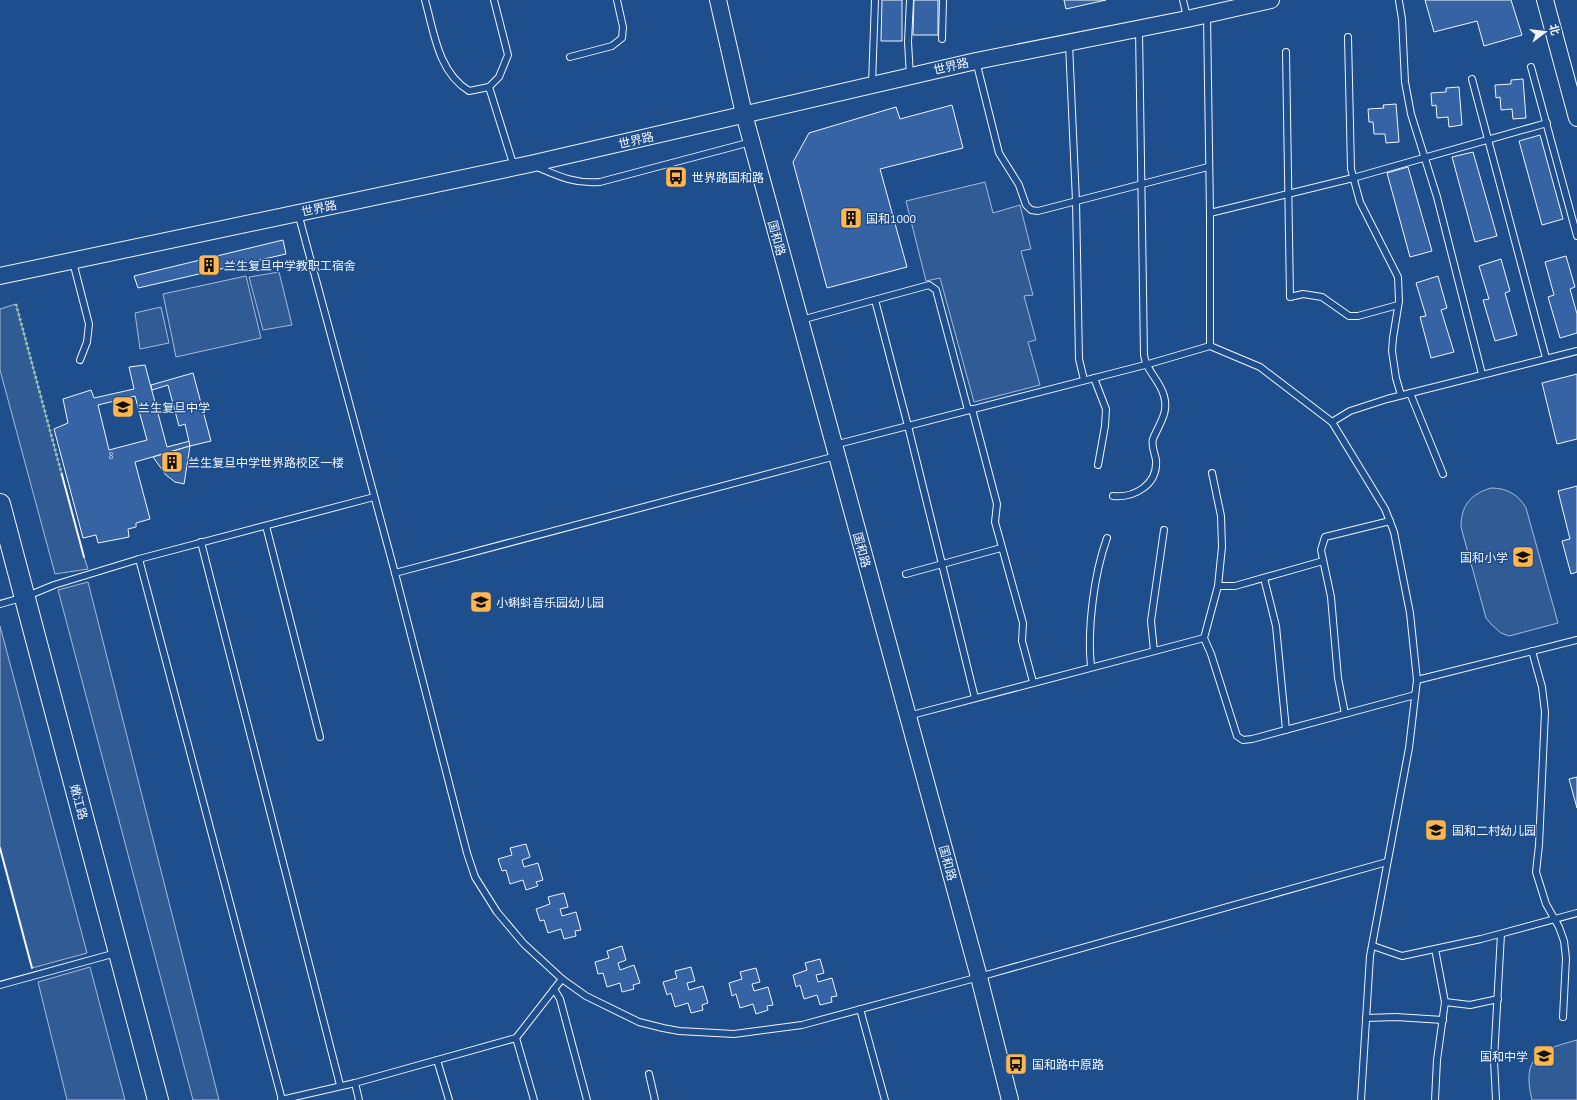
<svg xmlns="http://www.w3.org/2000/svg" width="1577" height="1100" font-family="'PT Sans','Noto Sans SC',sans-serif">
<rect width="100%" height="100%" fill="#1f4e8c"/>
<!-- green -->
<g fill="#305b95" stroke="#a8bbd7">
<path d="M985,182L993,213L1020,205L1031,249L1021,251L1033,295L1024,296L1036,340L1028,342L1040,385L974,402L940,278L926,281L906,201Z"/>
<path d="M279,272L292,325L263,330L249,277Z"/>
<path d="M246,276L261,338L176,357L163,294Z"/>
<path d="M16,304L84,557L88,569L55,574L0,370V309Z"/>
<path d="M161,307L169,343L140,349L135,313Z"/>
<path d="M1491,488C1507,488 1519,495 1526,508L1558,623L1509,636L1501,633L1492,625L1486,618L1461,527C1461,505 1471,494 1491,488Z"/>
<path d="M88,582L219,1100H193L58,590Z"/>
<path d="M0,626L87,953L32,968L0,848Z"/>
<path d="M90,967L125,1100H67L38,982Z"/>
<path d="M1577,1040V1100H1532C1521,1056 1540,1050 1577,1040Z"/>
</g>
<!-- building -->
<g fill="#3563a3" stroke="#f2f6ff" fill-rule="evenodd">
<path d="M882,0H902V41H881Z"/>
<path d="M914,0H938V35H913Z"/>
<path d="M1064,0H1106L1066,9Z"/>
<path d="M1425,0H1511L1522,35L1484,46L1477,21L1434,32Z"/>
<path d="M1523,79L1526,118L1513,119L1512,109L1501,110L1500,97L1496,98L1495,85L1511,84V80Z"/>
<path d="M1459,87L1462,125L1449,127L1448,117L1437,118L1436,105L1432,106L1431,93L1446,92V88Z"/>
<path d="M1396,104L1399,142L1386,143L1385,134H1374L1373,122H1369L1368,109L1384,108L1383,105Z"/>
<path d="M952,105L963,148L880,169L907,267L827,288L793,162L809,133L896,107L900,119Z"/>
<path d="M1540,135L1563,219L1542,225L1519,141Z"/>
<path d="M1473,152L1497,236L1475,242L1452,157Z"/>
<path d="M1408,167L1432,251L1410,257L1387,173Z"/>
<path d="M283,240L286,254L138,288L134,276Z"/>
<path d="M1566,256L1575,287L1570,289L1577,314V333L1560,338L1548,297L1554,295L1545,262Z"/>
<path d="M1501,259L1510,291L1505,293L1517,335L1495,341L1483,300L1489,299L1479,266Z"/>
<path d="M1438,276L1447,308L1441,310L1454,352L1431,358L1420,317L1426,316L1416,283Z"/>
<path d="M145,365L167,447L190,441V446L135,462L150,519L136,523V527L128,529L129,537L98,543L96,535L83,538L54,429L68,423L63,399L91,390L94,398L134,389L129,367ZM135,396L147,440L109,450L98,405Z"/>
<path d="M193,373L211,441L190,446L185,424L179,426L168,385L152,390L151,385Z"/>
<path d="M1577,374V439L1557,444L1542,383Z"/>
<path d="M190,446L184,484L175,482L166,475L153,457Z"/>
<path d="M1577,486V572L1571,574L1562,541L1570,539L1558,491Z"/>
<path d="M1577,777V808L1569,779Z"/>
<path d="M526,844L530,857L522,860L524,867L538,863L543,880L536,882L538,886L526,890L523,880L510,884L506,870L502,871L498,859L512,855L510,848Z"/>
<path d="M564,893L568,907L560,909L562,916L576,912L581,930L575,931L576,936L564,939L561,929L548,933L544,920L540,921L536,909L550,904L548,897Z"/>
<path d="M622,946L626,960L618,963L620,970L634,965L640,983L633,985L634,989L622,992L620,983L607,987L603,973L598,974L595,962L609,958L607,951Z"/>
<path d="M820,959L824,973L816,975L818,982L832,978L837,996L831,997L832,1002L820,1005L817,995L804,999L800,985L796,987L793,975L807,970L805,963Z"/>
<path d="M691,967L695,981L687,983L689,990L703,986L708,1003L702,1005L703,1010L691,1013L688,1003L675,1007L671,993L667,995L663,982L677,978L675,971Z"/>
<path d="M756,968L760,982L752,984L754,991L768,987L773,1005L767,1006L768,1010L756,1014L753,1004L740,1008L736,994L732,996L729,983L742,979L740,972Z"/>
</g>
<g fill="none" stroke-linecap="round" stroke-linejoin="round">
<!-- service casing -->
<g stroke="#f2f6ff" stroke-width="8">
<g id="service">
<path d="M425,0C434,32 438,72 469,91L489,87L499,77L508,55L494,0"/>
<path d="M910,0L908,42L910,76"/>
<path d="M1183,0L1187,17"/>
<path d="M1399,1L1402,19L1405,82L1411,114L1437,197L1482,374"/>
<path d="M1207,16L1210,213V346"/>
<path d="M1348,37L1351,169L1360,202L1398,277L1399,301L1393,338L1392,351L1396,378L1401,395"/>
<path d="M942,39L943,0"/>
<path d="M1069,44L1076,201L1079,359L1084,380"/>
<path d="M1286,52L1290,297L1303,294L1322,297L1349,316H1358L1398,305"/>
<path d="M570,57L612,46L622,38L623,27L617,0"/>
<path d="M976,61L999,153L1019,185L1026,205L1031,210L1038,211L1208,167"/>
<path d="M1531,67L1577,236"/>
<path d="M1472,79L1546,358"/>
<path d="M872,84L875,0"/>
<path d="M489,87L514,167"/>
<path d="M535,166C558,176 574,184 600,182L751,142"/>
<path d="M298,213L395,573L467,853L475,877L497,912L524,944L562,979L586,996L639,1022L663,1028L679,1031L734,1034L802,1025L979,977L1387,862"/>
<path d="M1210,213L1353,178L1547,123"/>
<path d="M73,262L89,324L87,342L80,360"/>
<path d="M875,300L908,426L975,698"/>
<path d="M801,320L929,285L936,290L968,410"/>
<path d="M1094,378L1106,409L1105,426L1098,465"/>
<path d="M1410,393L1443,474"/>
<path d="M972,409L997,504L995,522L1023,623L1022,641L1033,682"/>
<path d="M1332,422L1350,411L1387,399L1577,351"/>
<path d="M834,445L1145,365L1210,346L1260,367L1332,422L1385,509L1394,532L1410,613L1417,680L1409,748L1370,956L1361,1100"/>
<path d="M1212,473L1221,516L1222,547L1218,586L1204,638L1211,654L1237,736L1243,740L1252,739L1415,695"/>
<path d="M1113,496C1134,498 1158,485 1156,460C1155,454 1151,445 1153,439C1159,424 1169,413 1164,396C1160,380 1146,371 1144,355L1139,30"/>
<path d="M266,526L320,737"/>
<path d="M201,542L340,1085"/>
<path d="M139,559L282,1100"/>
<path d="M395,573L836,456"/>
<path d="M906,574L1001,548"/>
<path d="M1264,578L1276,626L1286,730"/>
<path d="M1218,586H1235L1323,561"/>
<path d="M0,604L25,597L54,585L139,559L374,497"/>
<path d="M1154,651L1151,621L1164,530"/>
<path d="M1532,651L1542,687L1545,712L1539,845L1536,872L1546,904L1559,927L1564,941L1566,958L1563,1017"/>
<path d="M1091,667C1087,629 1094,574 1107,538"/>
<path d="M1417,680L1577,640"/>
<path d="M1345,714L1338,678L1331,597L1321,550L1325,537L1390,521"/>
<path d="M908,716L1204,638"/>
<path d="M1373,946L1402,956L1481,939L1577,913"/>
<path d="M0,985L116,953"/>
<path d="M554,989L560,999L587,1100"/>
<path d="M1445,1002L1470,1005L1498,999"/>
<path d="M860,1009L885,1100"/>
<path d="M1366,1018L1396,1017L1443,1020"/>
<path d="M516,1038L534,1100"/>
<path d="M437,1060L449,1100"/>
<path d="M649,1074L655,1100"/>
<path d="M355,1083L359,1100"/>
<path d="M281,1100L355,1083L516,1038L562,979"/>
<path d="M1435,1100L1437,1060L1445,1002L1435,949"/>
<path d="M1496,1100L1494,1060L1501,934"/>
</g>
</g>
<!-- tertiary casing -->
<g stroke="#f2f6ff" stroke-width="18">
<g id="tertiary">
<path d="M718,0L744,114L979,977L1010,1100"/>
<path d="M1545,0L1577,118"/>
<path d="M0,276L530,164L976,61L1187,19L1271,0"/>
</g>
</g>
<!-- primary casing -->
<g stroke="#f2f6ff" stroke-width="22">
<path id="primary" d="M0,504L158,1100"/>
</g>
<!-- service -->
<use href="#service" stroke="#1f4e8c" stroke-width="6"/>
<!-- tertiary -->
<use href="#tertiary" stroke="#1f4e8c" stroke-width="16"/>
<!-- primary -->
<use href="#primary" stroke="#1f4e8c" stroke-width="20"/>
<!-- hedge -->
<path stroke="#97c8a6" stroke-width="3" stroke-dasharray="2 3" stroke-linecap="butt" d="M16,304L62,475"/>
<!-- wall -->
<g stroke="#f2f6ff" stroke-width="2">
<path d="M62,475L84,557"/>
<path d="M0,848L32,968"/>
</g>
</g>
<!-- icons -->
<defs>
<g id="bus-square" transform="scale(1.15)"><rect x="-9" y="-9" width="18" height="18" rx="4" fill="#ffb74d" stroke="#1f4e8c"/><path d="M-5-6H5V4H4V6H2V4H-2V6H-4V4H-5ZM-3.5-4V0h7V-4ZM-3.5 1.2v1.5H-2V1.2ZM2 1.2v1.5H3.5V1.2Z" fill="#111"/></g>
<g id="building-square" transform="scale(1.15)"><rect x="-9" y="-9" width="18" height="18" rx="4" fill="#ffb74d" stroke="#1f4e8c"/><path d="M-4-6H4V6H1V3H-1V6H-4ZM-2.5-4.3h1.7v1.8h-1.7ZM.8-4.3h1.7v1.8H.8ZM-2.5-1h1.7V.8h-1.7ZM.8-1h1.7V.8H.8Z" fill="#111"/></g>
<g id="school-square" transform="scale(1.15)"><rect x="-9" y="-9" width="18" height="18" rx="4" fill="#ffb74d" stroke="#1f4e8c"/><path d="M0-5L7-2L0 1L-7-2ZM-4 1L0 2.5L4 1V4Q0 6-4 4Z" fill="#111"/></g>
</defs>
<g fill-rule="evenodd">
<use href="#bus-square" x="676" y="177"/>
<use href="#building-square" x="851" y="218"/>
<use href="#building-square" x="209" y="265"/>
<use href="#school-square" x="123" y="407"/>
<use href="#building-square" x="172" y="462"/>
<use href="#school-square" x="1523" y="557"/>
<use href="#school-square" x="481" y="602"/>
<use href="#school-square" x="1436" y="830"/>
<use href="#school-square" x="1544" y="1056"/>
<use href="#bus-square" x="1016" y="1064"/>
</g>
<g text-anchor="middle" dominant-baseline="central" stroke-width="3" stroke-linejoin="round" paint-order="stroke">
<!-- number labels -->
<g font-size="10" fill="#c3d1e8">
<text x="111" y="455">8</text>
</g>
<!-- street labels -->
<g font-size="12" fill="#f2f6ff" stroke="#1f4e8c">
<text transform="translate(951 66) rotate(-13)">世界路</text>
<text transform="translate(636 140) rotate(-13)">世界路</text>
<text transform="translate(319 208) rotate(-12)">世界路</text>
<text transform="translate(777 238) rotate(75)">国和路</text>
<text transform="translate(862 550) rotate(75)">国和路</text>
<text transform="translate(79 802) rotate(75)">嫩江路</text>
<text transform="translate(948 863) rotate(75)">国和路</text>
</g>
<!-- poi labels -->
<g font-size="12" fill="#f2f6ff" stroke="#1f4e8c" text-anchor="start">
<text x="692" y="177">世界路国和路</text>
<text x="866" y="218">国和1000</text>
<text x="224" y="265">兰生复旦中学教职工宿舍</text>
<text x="138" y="407">兰生复旦中学</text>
<text x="188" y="462">兰生复旦中学世界路校区一楼</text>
<text x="1508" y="557" text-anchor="end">国和小学</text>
<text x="496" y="602">小蝌蚪音乐园幼儿园</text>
<text x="1452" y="830">国和二村幼儿园</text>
<text x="1528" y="1056" text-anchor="end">国和中学</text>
<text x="1032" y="1064">国和路中原路</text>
</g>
</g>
<!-- north arrow -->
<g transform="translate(1545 32) rotate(75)" stroke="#1f4e8c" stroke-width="3" paint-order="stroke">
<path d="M0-3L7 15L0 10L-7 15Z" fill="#f2f6ff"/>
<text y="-6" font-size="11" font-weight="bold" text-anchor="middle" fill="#f2f6ff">北</text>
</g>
</svg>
